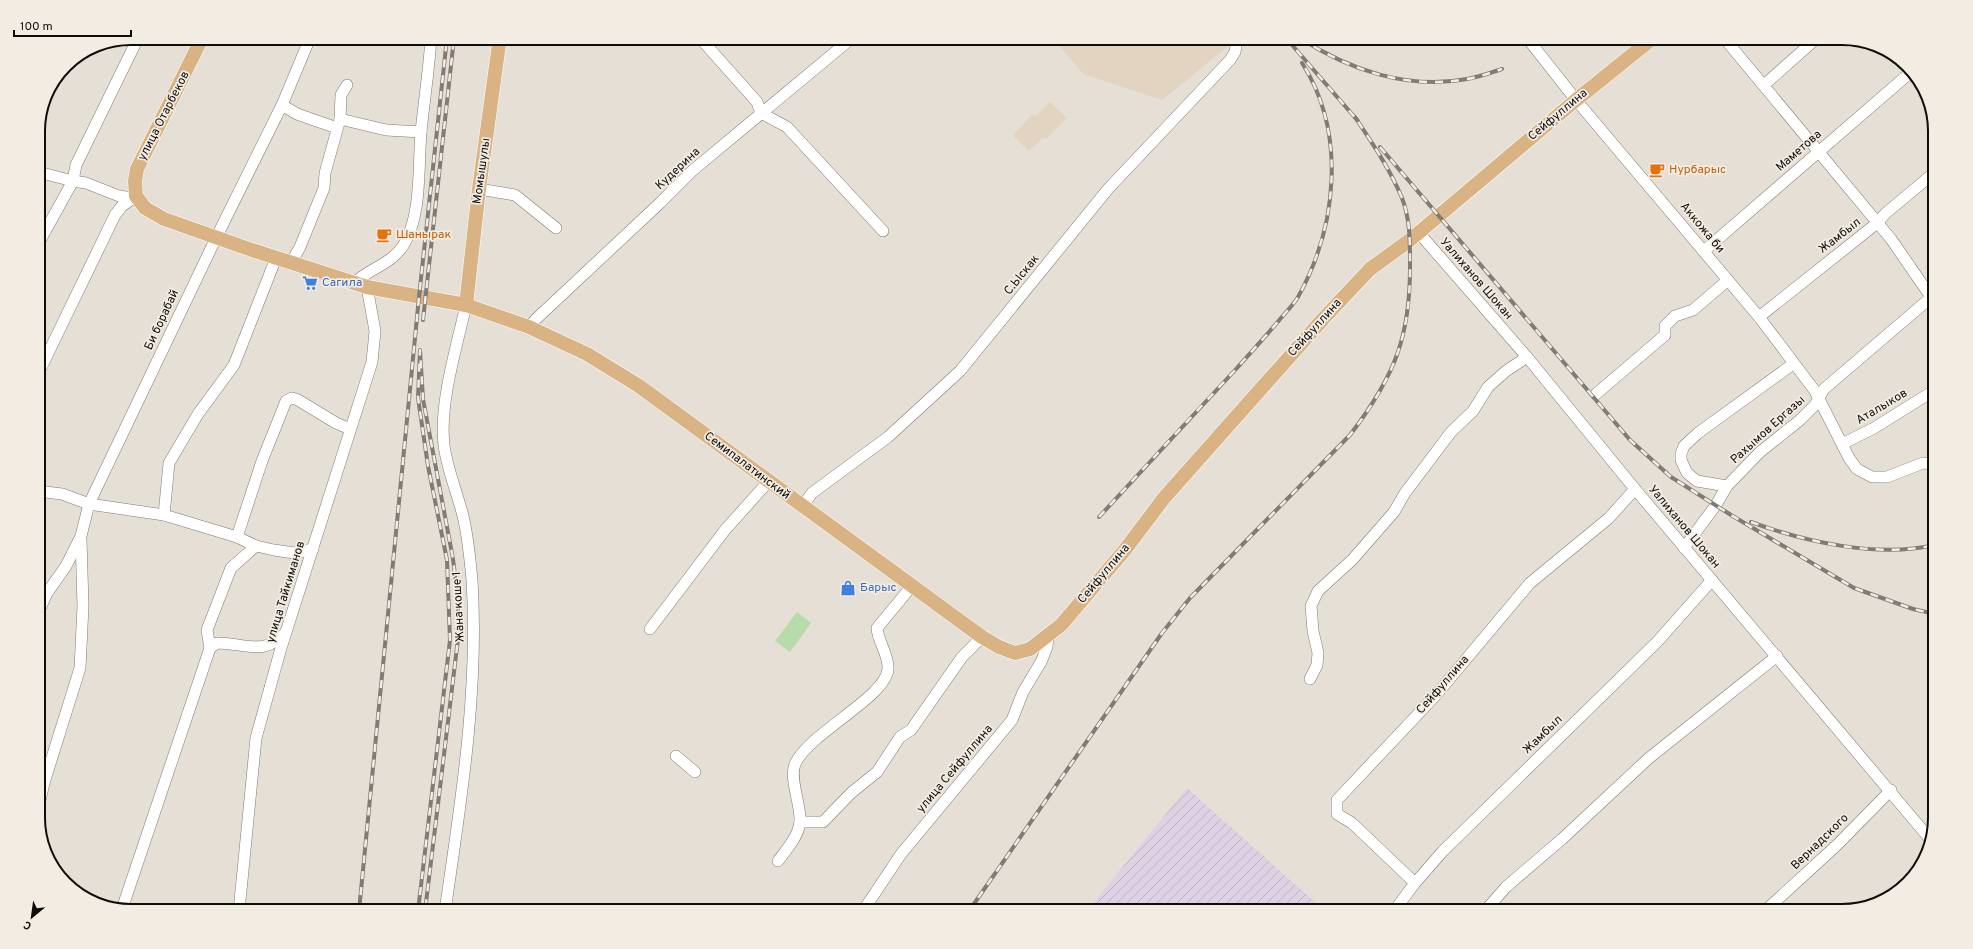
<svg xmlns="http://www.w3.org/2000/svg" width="1973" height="949" font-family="Overpass,sans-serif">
<defs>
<pattern id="industrial-furrows" width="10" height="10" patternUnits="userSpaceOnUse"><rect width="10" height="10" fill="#ded1e4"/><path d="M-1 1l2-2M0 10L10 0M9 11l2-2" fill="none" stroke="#bdb2c2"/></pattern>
</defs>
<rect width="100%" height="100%" fill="#e6dfd6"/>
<!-- industrial -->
<path fill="url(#industrial-furrows)" d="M1187,788L1325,911H1087Z"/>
<!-- education -->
<g fill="#e3d3c1">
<path d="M1053,38H1237V39L1162,100L1083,74Z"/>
<path d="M1050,102L1067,118L1046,139L1044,137L1029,151L1013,135L1033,114L1036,116Z"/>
</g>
<!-- grass -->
<path fill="#b6dcaa" d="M797,612L811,623L790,652L775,641Z"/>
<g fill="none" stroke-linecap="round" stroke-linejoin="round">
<!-- minor casing -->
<g stroke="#817a73" stroke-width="12">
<g id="minor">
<path d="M700,38L757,102L761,113L787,127L883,231"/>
<path d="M1527,38L1576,100L1759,317L1815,391L1849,458L1857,469L1872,477H1887L1923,463L1935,464"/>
<path d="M1724,38L1891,239L1931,297"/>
<path d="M1764,85L1817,38"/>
<path d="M282,105L297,114L337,128"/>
<path d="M340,119L386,130L421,132"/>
<path d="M38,172L73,181L86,183L119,196L132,198"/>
<path d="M479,189L515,195L556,228"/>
<path d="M1419,233L1527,357L1635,489L1930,839"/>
<path d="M38,244L73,181L76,165L138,38"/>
<path d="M1704,251L1911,72"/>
<path d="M291,263L300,247L324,188L325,173L340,119L341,95L347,85"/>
<path d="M354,283C369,269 391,264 403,246C422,216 418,167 421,132C424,101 429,70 431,38"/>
<path d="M1759,317L1876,224L1886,213L1935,172"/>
<path d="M529,327L536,319L660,203L692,171L852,38"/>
<path d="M38,374L115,215L122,206L136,196"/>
<path d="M1596,394L1665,335V326L1675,316L1693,310L1728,280"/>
<path d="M1842,444L1874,428L1935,390"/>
<path d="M1727,486L1697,481L1687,473L1681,460V454L1684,446L1698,433L1793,364"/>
<path d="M38,491L62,494L89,504L164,515L237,537L256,546L274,550L294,553L313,549"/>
<path d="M802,507L812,493L888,437L960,371L1108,189L1230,60L1235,52L1237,38"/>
<path d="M164,515L169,463L198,414L234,365L276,258"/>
<path d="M237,537L262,461L286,401L292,398L298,400L336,423L350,429"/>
<path d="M1684,548L1716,505L1727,486L1760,452L1800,420L1815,405L1824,389L1935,294"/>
<path d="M38,613L47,593L66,566L81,536L89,504L216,238L282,105L310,38"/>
<path d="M650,629L725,530L768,482"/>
<path d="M210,648L217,643C245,643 265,657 286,632"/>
<path d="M1310,679L1317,665L1318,653L1313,631L1311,606L1318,591L1352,560L1394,512L1405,493L1451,432L1473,411L1488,387L1506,371L1527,357"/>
<path d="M676,756L695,772"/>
<path d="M38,809L44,783L80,668L83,606L81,539"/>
<path d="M800,822H823L851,793L877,772L900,737L911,730L962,657L982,637"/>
<path d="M778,861C787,849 799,836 800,821C801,805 789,778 795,764C809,733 886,697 888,669C889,655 878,642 877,628L911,587"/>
<path d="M1415,883L1352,823L1337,814V800L1436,695L1530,583L1609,518L1635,489"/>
<path d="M122,909L210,648L207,630L231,568L256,546"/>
<path d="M239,911L256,738L281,648L372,362L375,331L367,287"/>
<path d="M445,911C461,801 479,691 472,580C470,559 468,536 463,516C457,492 447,469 444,445C439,403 457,346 466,305"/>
<path d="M863,911L901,854L1012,720L1023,692L1041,662L1047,647L1048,637"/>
<path d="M1394,911L1415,883L1443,851L1657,642L1712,580"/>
<path d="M1485,911L1506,887L1562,839L1649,758L1777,656"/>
<path d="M1765,911L1837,845L1891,790"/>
</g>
</g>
<!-- major casing -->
<g stroke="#fff" stroke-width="15">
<g id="major">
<path d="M202,38L137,169L135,181L136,196L145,208L164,219L252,250L367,287L466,305L529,327L587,354L639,386L982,637L999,647L1015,653L1030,649L1061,625L1124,551L1164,498L1323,319L1370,269L1410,240L1576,100L1653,38"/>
<path d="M466,305L479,189L499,44L502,38"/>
</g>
</g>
<!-- minor -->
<use href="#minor" stroke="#fff" stroke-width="11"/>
<!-- major -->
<use href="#major" stroke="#d9b384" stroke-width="14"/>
<!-- rail casing -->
<g stroke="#807b75" stroke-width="4">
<g id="rail">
<path d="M1286,38L1358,121"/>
<path d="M1300,38C1349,70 1408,90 1467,79C1479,77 1490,73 1502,69"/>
<path d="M1380,147L1630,440L1671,477L1731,515L1854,588L1913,609L1935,614"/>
<path d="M423,320L454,38"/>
<path d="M1099,517C1145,467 1191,417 1237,368C1252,351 1267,335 1281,318C1287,311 1294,304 1298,297C1337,227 1347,133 1302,63"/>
<path d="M1751,522C1805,542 1878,558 1935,545"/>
<path d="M359,911L419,297L447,38"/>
<path d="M418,911L450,640L447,560L428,466L418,398L420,350L423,399L453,559L458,600V639L425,911"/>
<path d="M969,911L1162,633L1190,598L1350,435C1395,376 1411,336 1410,261C1410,240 1410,219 1402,198C1390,169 1372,143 1355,117"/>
</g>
</g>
<!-- rail -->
<use href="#rail" stroke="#f3ece3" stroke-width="2.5" stroke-dasharray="8" stroke-linecap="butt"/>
</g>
<!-- icons -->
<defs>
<g id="cafe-bare" transform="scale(1.2)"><path d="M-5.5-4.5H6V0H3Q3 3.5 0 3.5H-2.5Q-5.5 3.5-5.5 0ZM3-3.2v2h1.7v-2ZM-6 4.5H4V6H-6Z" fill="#e8710a" stroke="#f3ece3" stroke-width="2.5" paint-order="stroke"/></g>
<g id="supermarket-bare" transform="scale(1.2)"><path d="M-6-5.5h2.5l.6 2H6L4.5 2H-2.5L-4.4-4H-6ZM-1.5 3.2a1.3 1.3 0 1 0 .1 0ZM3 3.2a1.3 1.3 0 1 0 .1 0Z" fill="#3f7fe0" stroke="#f3ece3" stroke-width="2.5" paint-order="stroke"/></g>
<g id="shop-bare" transform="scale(1.2)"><path d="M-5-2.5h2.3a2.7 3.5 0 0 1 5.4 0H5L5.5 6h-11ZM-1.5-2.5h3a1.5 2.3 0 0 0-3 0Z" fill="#3f7fe0" stroke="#f3ece3" stroke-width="2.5" paint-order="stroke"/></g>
</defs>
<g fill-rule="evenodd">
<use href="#cafe-bare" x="1657" y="170"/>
<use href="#cafe-bare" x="384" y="235"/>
<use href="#supermarket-bare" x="310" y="283"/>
<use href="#shop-bare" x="848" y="588"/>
</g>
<g text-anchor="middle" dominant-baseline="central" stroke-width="3.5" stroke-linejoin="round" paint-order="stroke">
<!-- street labels -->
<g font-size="12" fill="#0f0d0a" stroke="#f3ece3">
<text transform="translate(1558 115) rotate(-40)">Сейфуллина</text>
<text transform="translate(164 116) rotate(-63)">улица Отарбеков</text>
<text transform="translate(1799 151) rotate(-41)">Маметова</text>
<text transform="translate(678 169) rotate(-43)">Кудерина</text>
<text transform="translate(482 171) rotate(-82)">Момышулы</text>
<text transform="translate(1702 228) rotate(50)">Аккожа би</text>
<text transform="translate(1840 236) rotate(-38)">Жамбыл</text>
<text transform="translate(1022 275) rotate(-51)">С.Ыскак</text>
<text transform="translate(1476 279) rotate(49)">Уалиханов Шокан</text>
<text transform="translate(162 320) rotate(-65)">Би борабай</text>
<text transform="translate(1315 328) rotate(-48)">Сейфуллина</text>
<text transform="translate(1882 407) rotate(-31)">Аталыков</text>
<text transform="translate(1768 430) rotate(-42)">Рахымов Ергазы</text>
<text transform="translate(747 466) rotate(37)">Семипалатинский</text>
<text transform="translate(1684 527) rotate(50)">Уалиханов Шокан</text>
<text transform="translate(1104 574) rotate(-50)">Сейфуллина</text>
<text transform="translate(286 592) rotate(-73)">улица Тайкиманов</text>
<text transform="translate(459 607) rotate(-93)">Жана коше 1</text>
<text transform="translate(1443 685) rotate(-49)">Сейфуллина</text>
<text transform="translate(1543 735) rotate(-44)">Жамбыл</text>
<text transform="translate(955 769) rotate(-50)">улица Сейфуллина</text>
<text transform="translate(1820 842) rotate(-44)">Вернадского</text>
</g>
<!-- food labels -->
<g font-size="12" fill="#c56008" stroke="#f3ece3" text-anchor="start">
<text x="1669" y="170">Нурбарыс</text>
<text x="396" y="235">Шанырак</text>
</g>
<!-- shop labels -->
<g font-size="12" fill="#366cbe" stroke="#f3ece3" text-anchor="start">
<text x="322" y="283">Сагила</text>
<text x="860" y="588">Барыс</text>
</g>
</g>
<!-- crop -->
<path d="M0 0H1973V949H0ZM131 45H1842A86 86 0 0 1 1928 131V818A86 86 0 0 1 1842 904H131A86 86 0 0 1 45 818V131A86 86 0 0 1 131 45Z" fill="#f3ece3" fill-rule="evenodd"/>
<path fill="none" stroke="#0f0d0a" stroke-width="2" d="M131 45H1842A86 86 0 0 1 1928 131V818A86 86 0 0 1 1842 904H131A86 86 0 0 1 45 818V131A86 86 0 0 1 131 45Z"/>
<!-- north arrow -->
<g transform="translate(32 917) rotate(209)" stroke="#f3ece3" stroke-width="3" paint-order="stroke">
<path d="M0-3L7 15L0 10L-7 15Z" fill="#0f0d0a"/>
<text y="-6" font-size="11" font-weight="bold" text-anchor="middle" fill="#0f0d0a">С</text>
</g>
<!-- scale -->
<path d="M14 30v6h117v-6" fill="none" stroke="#0f0d0a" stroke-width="2"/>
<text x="20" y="30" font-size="12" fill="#0f0d0a" stroke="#f3ece3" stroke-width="3" paint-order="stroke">100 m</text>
</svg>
